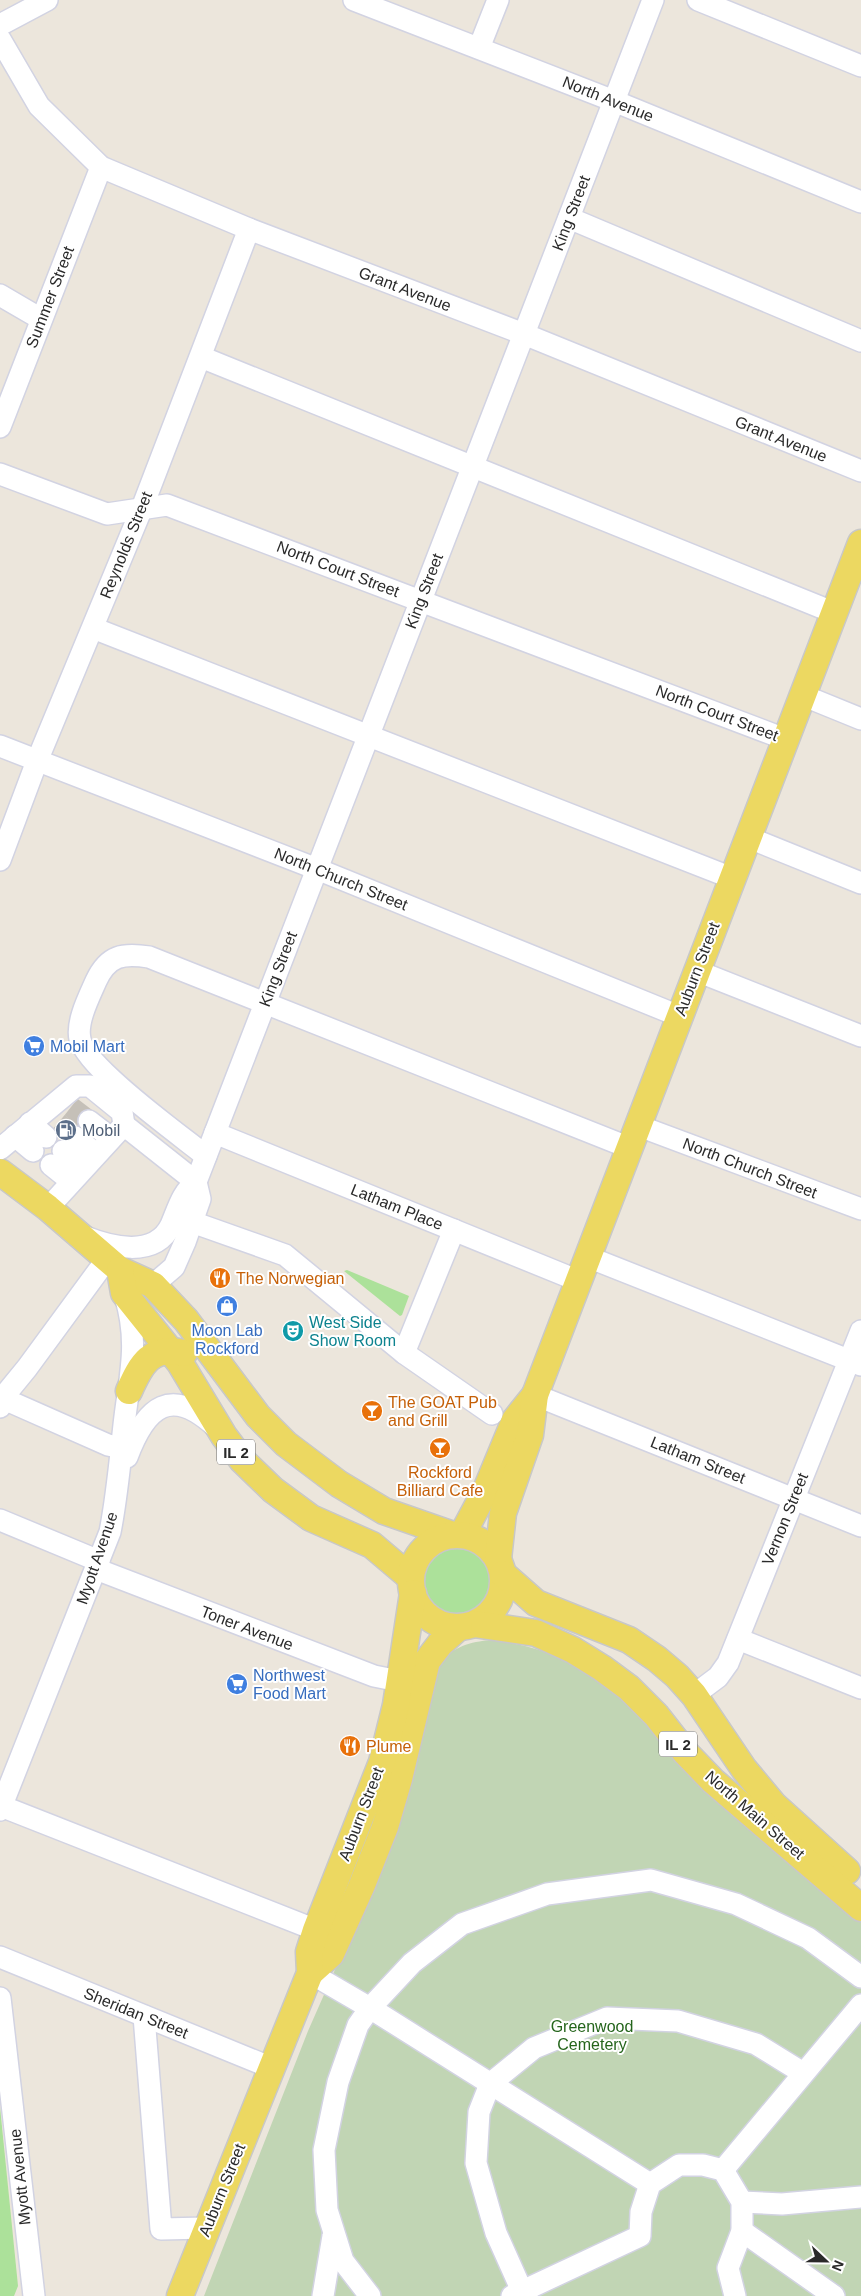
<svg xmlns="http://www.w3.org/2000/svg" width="861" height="2296" font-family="Arial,sans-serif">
<rect width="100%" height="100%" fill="#ece6dc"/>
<!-- green -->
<g fill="#ace19a">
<path d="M347,1270L409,1296L402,1315L400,1316L344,1271Z"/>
<circle cx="457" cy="1580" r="34"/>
<path d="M0,2107L18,2286L14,2296H0Z"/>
</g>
<!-- cemetery -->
<path fill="#c1d5b4" d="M491,1640C607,1654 638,1721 714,1796C729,1811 746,1824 763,1838C795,1866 828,1894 861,1921V2296H204L308,2031L371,1888L440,1664C453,1646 470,1642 491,1640Z"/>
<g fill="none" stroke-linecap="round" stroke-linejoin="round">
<!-- minor-tunnel -->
<g stroke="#c5c0b8" stroke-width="21" stroke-dasharray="21 11" stroke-linecap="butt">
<path d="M71,1107L89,1121"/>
<path d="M58,1123L75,1137"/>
</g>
<!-- minor casing -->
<g stroke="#d2d3e2" stroke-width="24">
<g id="minor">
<path d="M354,0L614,101L861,202"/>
<path d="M698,0L861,66"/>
<path d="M0,25L47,0"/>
<path d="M0,39L39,106L101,167L249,229L524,334L861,471"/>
<path d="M479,48L498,0"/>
<path d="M569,218L861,341"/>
<path d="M0,295L41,319"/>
<path d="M201,357L835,613"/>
<path d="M0,427L101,167"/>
<path d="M0,474L107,514L167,505L785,739"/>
<path d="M93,628L732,878"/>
<path d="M802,695L861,719"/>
<path d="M0,746L317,869L679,1016"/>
<path d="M747,837L861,883"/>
<path d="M0,860L37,761L142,508L249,229"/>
<path d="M697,971L861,1036"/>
<path d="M89,1121L111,1138"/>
<path d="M30,1123L46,1137"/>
<path d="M639,1126L861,1209"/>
<path d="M215,1133L579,1281"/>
<path d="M15,1136L33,1151"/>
<path d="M75,1137L96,1154"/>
<path d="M0,1149L76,1086H90L122,1112L124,1125"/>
<path d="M63,1151L83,1168"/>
<path d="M206,1156C180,1135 85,1067 80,1039C76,1022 89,997 96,981C108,955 123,953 149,957L630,1148"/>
<path d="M51,1165L71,1181"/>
<path d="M48,1208L124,1125L196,1182"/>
<path d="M192,1222L285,1255L404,1353L492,1414"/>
<path d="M83,1236C110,1247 155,1259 171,1225C178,1209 182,1192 196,1182L653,0"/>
<path d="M588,1257L861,1365"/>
<path d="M153,1285L174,1267L185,1242L200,1199L196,1182"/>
<path d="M404,1353L454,1230"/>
<path d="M535,1395L861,1526"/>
<path d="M4,1399L108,1445L122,1448"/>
<path d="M0,1407L9,1390L27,1368L107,1259"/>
<path d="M127,1457C146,1406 171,1385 217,1428"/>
<path d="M0,1520L99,1561"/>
<path d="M96,1569L374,1676L399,1681"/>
<path d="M738,1639L861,1688"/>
<path d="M694,1695L718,1677L728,1663L861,1331"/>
<path d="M1,1806L316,1930"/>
<path d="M0,1810L110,1532C117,1497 120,1461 124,1425C129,1378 140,1344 125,1296"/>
<path d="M0,1957L272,2068"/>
<path d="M310,1973L370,2008L412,1963L462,1924L547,1894L651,1880L736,1904L808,1938L861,1977"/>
<path d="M0,1998L34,2296"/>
<path d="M144,2016L161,2229L206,2228"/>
<path d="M723,2170L861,2005"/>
<path d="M742,2202L782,2204L861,2197"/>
<path d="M742,2231L834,2296"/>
<path d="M323,2296L333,2236"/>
<path d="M370,2296L343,2261L327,2210L324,2150L338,2082L358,2025L370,2008L650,2184"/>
<path d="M512,2296L640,2236L641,2212L650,2184L679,2165H703L723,2170L742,2202V2231L728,2268L735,2296"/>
<path d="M527,2296L522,2291L496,2233L476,2163L479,2112L490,2084L534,2048L607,2018L678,2021L756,2044L803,2073"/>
</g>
</g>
<!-- major casing -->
<g stroke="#c8c8c8" stroke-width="29">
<g id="major">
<path d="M0,1172L48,1208L120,1270L153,1285L186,1320L258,1416L286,1444L339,1484L384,1511L453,1535"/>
<path d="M120,1270L124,1293L180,1363L224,1436L242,1460L273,1490L311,1518L372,1545L411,1578"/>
<path d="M129,1391C141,1364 151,1345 184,1353"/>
<path d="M462,1535L486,1490L515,1420L535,1395"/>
<circle cx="457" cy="1581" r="46"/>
<path d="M498,1559L503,1513L530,1435L535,1395L861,543"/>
<path d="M503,1574L536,1603L629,1640L657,1659L677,1676L694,1695L744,1769L774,1805L847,1871"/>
<path d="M474,1624L536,1633L573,1650L602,1668L629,1688L656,1715L685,1752L713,1781L861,1908"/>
<path d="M310,1973L331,1954L362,1885L385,1827L399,1779L427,1661L440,1644L459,1627"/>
<path d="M180,2296L310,1973L309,1952L316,1930L382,1762L396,1705L413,1593"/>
</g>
</g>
<!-- minor -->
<use href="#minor" stroke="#fff" stroke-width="21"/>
<!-- major -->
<use href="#major" stroke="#ecd861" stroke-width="26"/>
</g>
<!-- icons -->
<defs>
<g id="supermarket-disc" transform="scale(1.125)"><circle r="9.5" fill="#3f7fe0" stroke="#fff"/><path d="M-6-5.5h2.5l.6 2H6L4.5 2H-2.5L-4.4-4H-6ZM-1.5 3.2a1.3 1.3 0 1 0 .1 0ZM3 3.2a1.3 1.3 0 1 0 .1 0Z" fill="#fff"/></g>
<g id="fuel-disc" transform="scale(1.125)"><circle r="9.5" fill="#5c6f8a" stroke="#fff"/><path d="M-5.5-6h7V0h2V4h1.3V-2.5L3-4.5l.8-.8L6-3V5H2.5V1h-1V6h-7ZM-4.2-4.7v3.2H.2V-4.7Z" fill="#fff"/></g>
<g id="restaurant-disc" transform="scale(1.125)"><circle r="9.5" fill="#e8710a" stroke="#fff"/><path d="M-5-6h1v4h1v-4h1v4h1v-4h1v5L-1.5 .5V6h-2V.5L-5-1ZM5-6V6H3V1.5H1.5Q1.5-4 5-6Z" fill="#fff"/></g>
<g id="shop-disc" transform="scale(1.125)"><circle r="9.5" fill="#3f7fe0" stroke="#fff"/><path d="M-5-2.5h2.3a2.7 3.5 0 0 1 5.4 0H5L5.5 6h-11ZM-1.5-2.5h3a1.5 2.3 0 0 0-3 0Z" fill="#fff"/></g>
<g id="theatre-disc" transform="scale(1.125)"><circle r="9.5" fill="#0f9aa8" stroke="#fff"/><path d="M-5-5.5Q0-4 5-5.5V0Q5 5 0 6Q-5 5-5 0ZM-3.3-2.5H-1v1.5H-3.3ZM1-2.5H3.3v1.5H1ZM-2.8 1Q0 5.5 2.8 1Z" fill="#fff"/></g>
<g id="bar-disc" transform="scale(1.125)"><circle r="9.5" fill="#e8710a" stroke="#fff"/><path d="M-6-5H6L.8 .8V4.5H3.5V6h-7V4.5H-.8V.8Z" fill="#fff"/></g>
</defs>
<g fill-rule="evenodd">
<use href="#supermarket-disc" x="34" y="1046"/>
<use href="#fuel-disc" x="66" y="1130"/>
<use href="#restaurant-disc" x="220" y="1278"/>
<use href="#shop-disc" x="227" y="1306"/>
<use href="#theatre-disc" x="293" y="1331"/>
<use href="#bar-disc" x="372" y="1411"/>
<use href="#bar-disc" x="440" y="1448"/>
<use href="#supermarket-disc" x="237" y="1684"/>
<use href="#restaurant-disc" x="350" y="1746"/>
</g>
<g text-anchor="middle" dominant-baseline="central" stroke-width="4" stroke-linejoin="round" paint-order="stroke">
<!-- shield labels -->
<g fill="#fff" stroke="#6a6a6a" stroke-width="1">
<rect x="217" y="1439.5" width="38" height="25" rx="4"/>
<rect x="659" y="1731.5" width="38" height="25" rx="4"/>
</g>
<g font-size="15" font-weight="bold" fill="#2a2a2a">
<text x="236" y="1452">IL 2</text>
<text x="678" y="1744">IL 2</text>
</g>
<!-- street labels -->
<g font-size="16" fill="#2a2a2a" stroke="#fff">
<text transform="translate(608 99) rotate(22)">North Avenue</text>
<text transform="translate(571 213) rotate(-69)">King Street</text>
<text transform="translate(405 289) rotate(21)">Grant Avenue</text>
<text transform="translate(50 297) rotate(-69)">Summer Street</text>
<text transform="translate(781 439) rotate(22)">Grant Avenue</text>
<text transform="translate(126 545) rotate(-68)">Reynolds Street</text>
<text transform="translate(338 569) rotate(21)">North Court Street</text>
<text transform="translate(424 591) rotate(-69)">King Street</text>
<text transform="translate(717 713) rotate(21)">North Court Street</text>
<text transform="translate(341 879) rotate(22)">North Church Street</text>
<text transform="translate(278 969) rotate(-69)">King Street</text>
<text transform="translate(697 969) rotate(-69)">Auburn Street</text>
<text transform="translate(750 1168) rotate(21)">North Church Street</text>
<text transform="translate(397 1207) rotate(22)">Latham Place</text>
<text transform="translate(698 1460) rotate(22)">Latham Street</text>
<text transform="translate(785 1519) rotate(-68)">Vernon Street</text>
<text transform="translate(97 1558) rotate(-71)">Myott Avenue</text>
<text transform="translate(247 1628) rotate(21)">Toner Avenue</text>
<text transform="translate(361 1814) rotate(-69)">Auburn Street</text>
<text transform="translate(755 1815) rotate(41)">North Main Street</text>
<text transform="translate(136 2013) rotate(22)">Sheridan Street</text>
<text transform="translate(20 2177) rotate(-96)">Myott Avenue</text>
<text transform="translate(222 2190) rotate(-68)">Auburn Street</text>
</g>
<!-- shop labels -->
<g font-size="16" fill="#366cbe" stroke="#fff" text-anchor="start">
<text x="50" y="1046">Mobil Mart</text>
<text x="227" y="1330" text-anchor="middle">Moon Lab<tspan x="227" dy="18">Rockford</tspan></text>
<text x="253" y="1675">Northwest<tspan x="253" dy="18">Food Mart</tspan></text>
</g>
<!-- service labels -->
<g font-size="16" fill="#4e5e75" stroke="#fff" text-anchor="start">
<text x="82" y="1130">Mobil</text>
</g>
<!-- food labels -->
<g font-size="16" fill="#c56008" stroke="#fff" text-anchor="start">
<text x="236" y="1278">The Norwegian</text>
<text x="388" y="1402">The GOAT Pub<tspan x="388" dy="18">and Grill</tspan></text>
<text x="440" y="1472" text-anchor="middle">Rockford<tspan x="440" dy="18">Billiard Cafe</tspan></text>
<text x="366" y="1746">Plume</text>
</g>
<!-- culture labels -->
<g font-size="16" fill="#0d838f" stroke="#fff" text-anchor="start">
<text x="309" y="1322">West Side<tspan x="309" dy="18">Show Room</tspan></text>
</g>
<!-- park labels -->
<g font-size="16" fill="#25651c" stroke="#fff">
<text x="592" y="2026">Greenwood<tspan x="592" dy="18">Cemetery</tspan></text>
</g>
</g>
<!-- north arrow -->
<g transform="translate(826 2261) rotate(112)" stroke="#ffffff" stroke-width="4" paint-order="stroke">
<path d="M0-4L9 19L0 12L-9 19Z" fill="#2a2a2a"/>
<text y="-8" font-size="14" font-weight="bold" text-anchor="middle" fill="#2a2a2a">N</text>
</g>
</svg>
